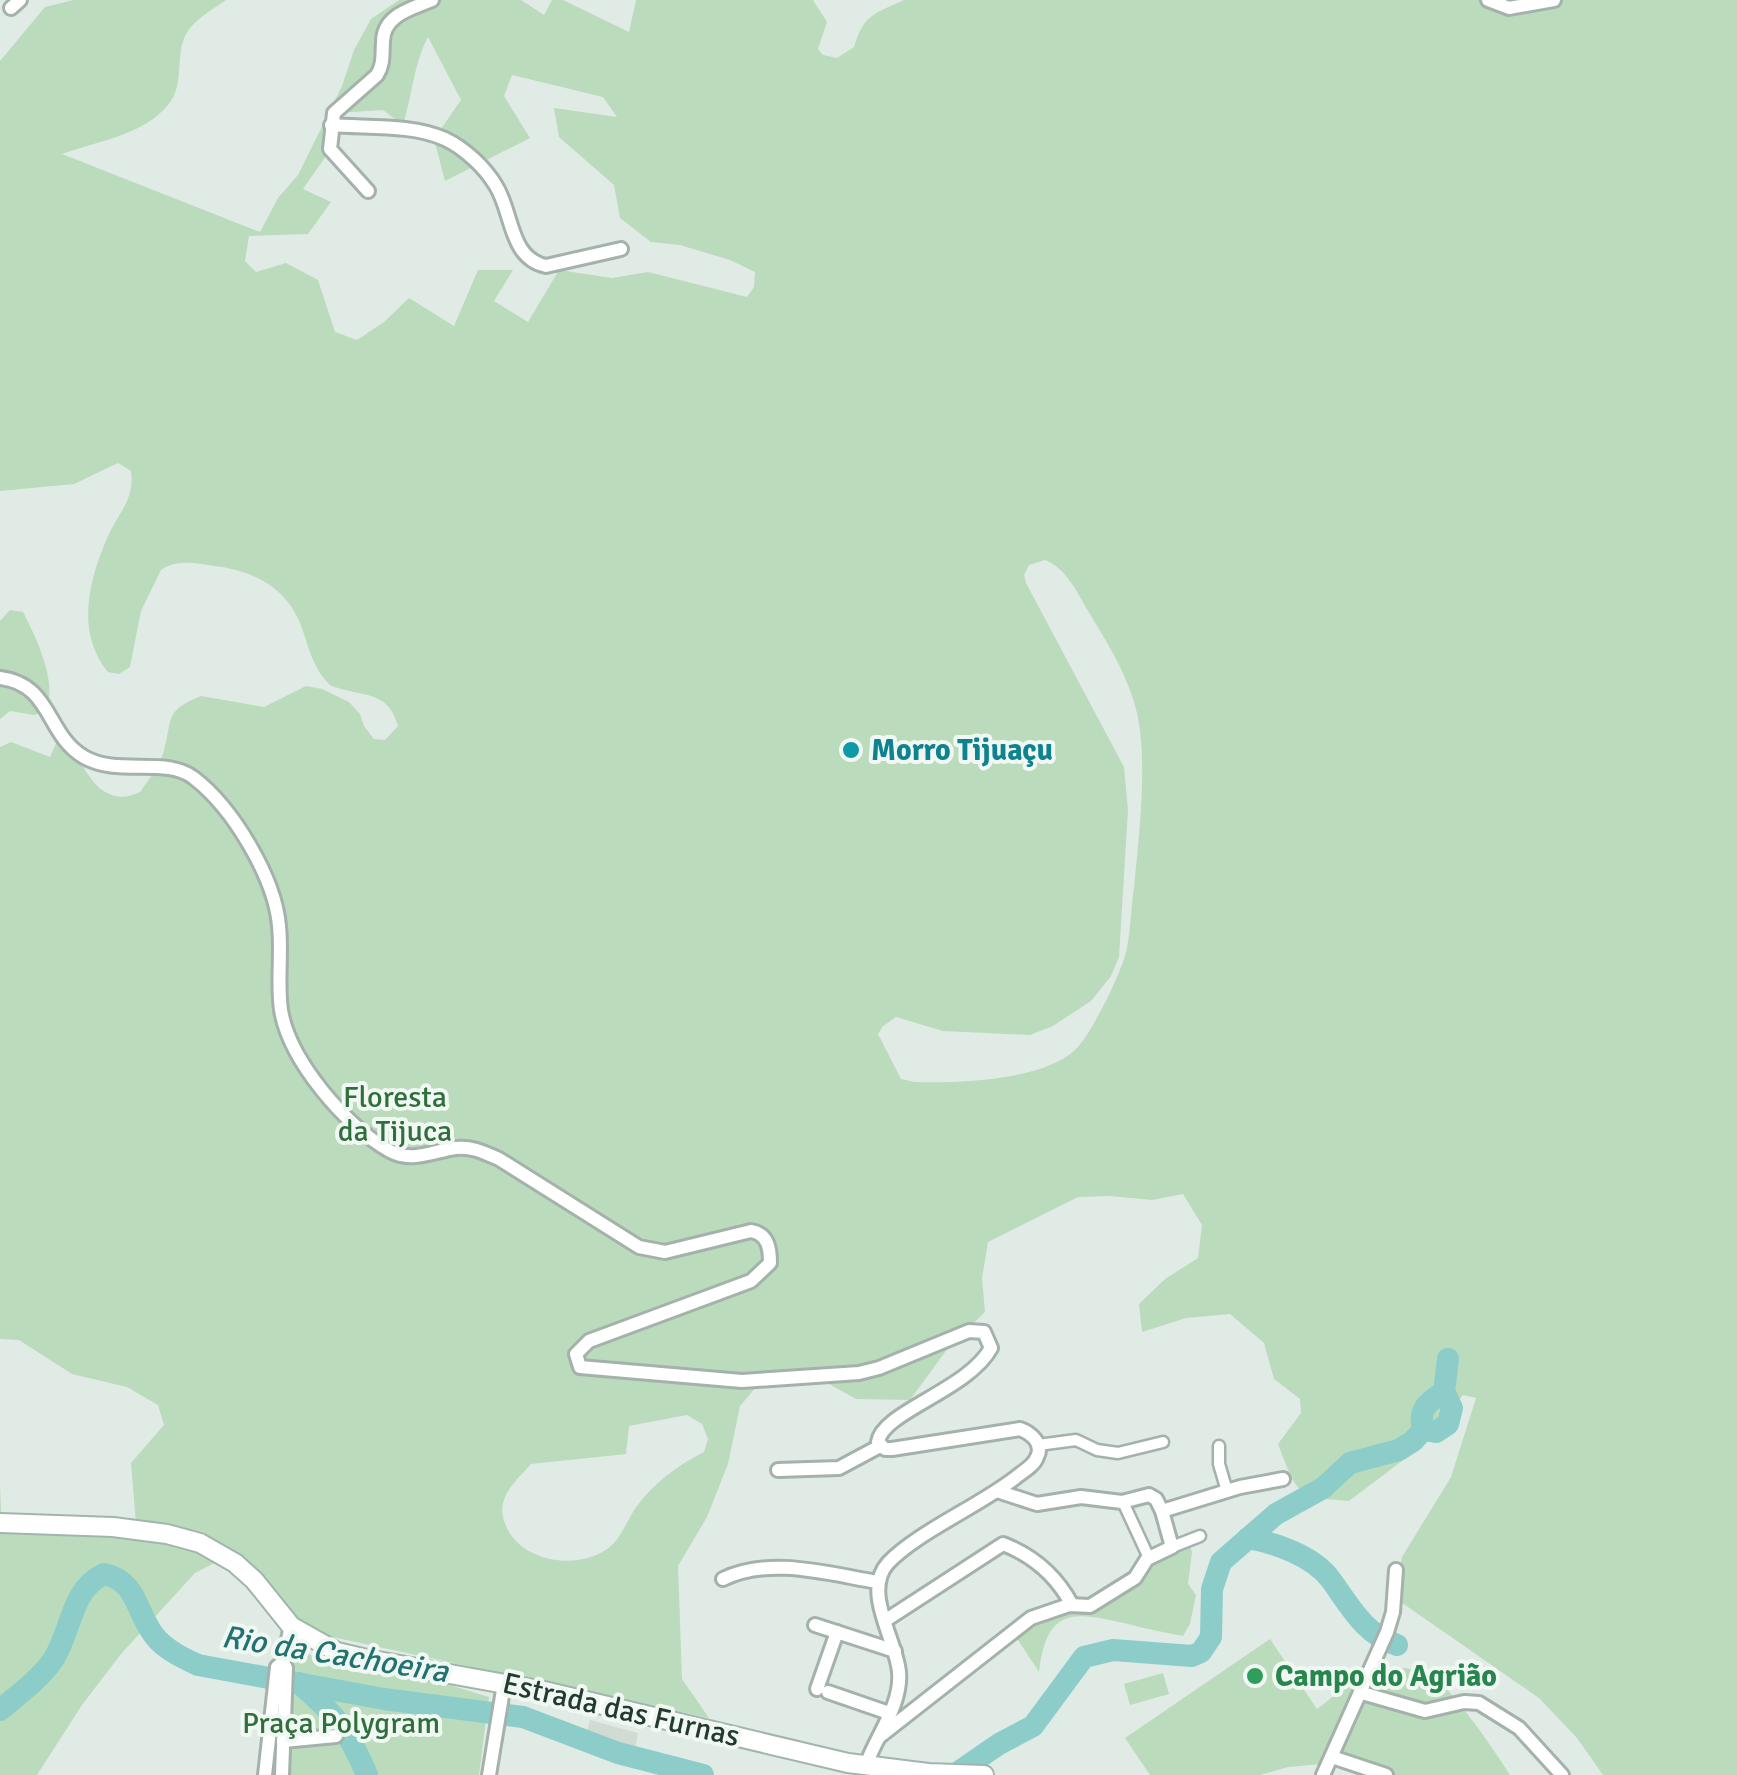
<svg xmlns="http://www.w3.org/2000/svg" width="1737" height="1775" font-family="Signika,sans-serif">
<rect width="100%" height="100%" fill="#e1ebe5"/>
<!-- built -->
<path fill="#cfdbd3" d="M590,1720L638,1733L634,1755L586,1736Z"/>
<!-- green -->
<g fill="#bbdbbd" fill-rule="evenodd">
<path d="M73,0H226C212,10 193,20 185,36C175,58 185,85 168,105C142,136 97,141 62,154L260,232L278,198L298,175L342,86L354,50L371,19L399,0H521L544,15L552,0H563L629,32L636,0H813L827,22L818,49L823,55L837,58L854,47C864,14 874,14 904,0H1737V1775H1603L1577,1738L1539,1698L1395,1598L1402,1557L1451,1477L1476,1398L1463,1395L1418,1449L1349,1501C1295,1497 1297,1493 1278,1444L1301,1413L1300,1399L1274,1379L1264,1343L1230,1314L1186,1318L1142,1332L1139,1304L1165,1279L1198,1258L1202,1225L1183,1194L1152,1200L1110,1196L1078,1197L988,1242L982,1278L985,1312L948,1348L910,1400L856,1399L809,1373L762,1380L740,1406L728,1464L707,1517L678,1566L682,1679L709,1718L286,1627L224,1558L195,1573L121,1654L82,1705L37,1775H0V1486L2,1533L137,1536L131,1463L164,1425L158,1405L127,1387L72,1374L19,1340L0,1339V747L11,742L50,757L57,741L72,743C84,772 103,810 140,792C149,779 160,766 164,750C173,718 164,711 201,696L264,707L306,686L322,689L349,702L360,714L364,726L374,739L385,740L398,726C388,688 360,698 330,685C311,666 309,646 300,623C285,586 251,570 214,566C195,563 177,559 161,570L141,611L130,667L119,674L108,672C75,632 89,579 108,536C119,512 135,499 131,471L118,463L74,484L0,491V61L45,7ZM428,37L461,100L434,139L445,181L530,138L504,96L512,75L603,97L617,117L554,108L559,137L614,185L620,218L651,242L680,245L730,260L755,272L754,287L747,297L648,272L612,278L559,270L528,322L494,301L513,270H478L454,326L409,298L384,322L357,340L335,332L318,280L286,263L256,272L245,261L249,236L308,234L331,202L303,189L333,146L336,113L383,110L403,125C412,96 414,63 428,37ZM1045,560C1066,568 1077,592 1088,611C1107,642 1129,677 1137,713C1148,762 1139,837 1134,887C1131,907 1131,928 1127,948C1123,970 1092,1033 1076,1049C1043,1081 959,1083 915,1082L901,1079L878,1034L883,1026L896,1017L943,1031L1030,1035L1053,1026L1091,1001L1111,976L1119,957L1128,810L1124,767L1026,583L1024,575L1029,565ZM687,1415L702,1424L708,1439L704,1452C678,1465 655,1482 637,1506C628,1518 623,1534 612,1545C580,1574 513,1562 503,1517C498,1495 518,1479 531,1464L626,1454L629,1426Z"/>
<path d="M10,610L23,612C35,635 61,688 44,712L34,715L10,711L0,719V621Z"/>
<path d="M1188,1541L1192,1552L1188,1584L1196,1595L1190,1624L1183,1636C1164,1632 1146,1629 1128,1624C1075,1612 1047,1605 1039,1672L1012,1631L1077,1607L1135,1578L1142,1563Z"/>
<path d="M1270,1639L1317,1709C1336,1695 1353,1679 1375,1671C1395,1664 1416,1668 1434,1678C1452,1688 1498,1755 1510,1775H1358L1333,1763L1288,1767L1260,1775H1150L1125,1738Z"/>
<path d="M291,1652H305L333,1667L361,1673L427,1678L489,1697L479,1775H286Z"/>
<path d="M1163,1673L1169,1694L1130,1705L1124,1684Z"/>
</g>
<g fill="none" stroke-linecap="round" stroke-linejoin="round">
<!-- river -->
<g stroke="#8ccdca" stroke-width="22">
<path d="M1423,1430L1436,1432L1448,1424L1452,1408L1444,1392"/>
<path d="M1248,1538C1275,1543 1314,1556 1331,1580C1350,1606 1364,1634 1397,1645"/>
<path d="M299,1683C336,1715 348,1730 367,1775"/>
<path d="M0,1710C18,1695 39,1680 53,1660C72,1631 70,1590 104,1574C140,1582 135,1615 157,1639C168,1651 183,1658 198,1665L384,1699L523,1717L618,1753L703,1775"/>
<path d="M954,1775L999,1744L1033,1726L1084,1657L1113,1650L1192,1656L1201,1652L1211,1637L1212,1589L1221,1562L1276,1514L1323,1488L1350,1463L1399,1450L1413,1441L1423,1430C1418,1410 1427,1402 1444,1392L1448,1359"/>
</g>
<!-- pedestrian casing -->
<g stroke="#a4b2ab" stroke-width="15">
<g id="pedestrian">
<path d="M1038,1445L1076,1440L1097,1450L1118,1453L1163,1442"/>
<path d="M1219,1446V1464L1227,1491"/>
<path d="M1123,1502L1149,1558"/>
<path d="M1172,1547L1200,1536"/>
</g>
</g>
<!-- minor casing -->
<g stroke="#a4b2ab" stroke-width="18">
<g id="minor">
<path d="M1488,0L1509,8L1554,0"/>
<path d="M11,8L20,0"/>
<path d="M331,125C367,128 412,124 445,139C464,148 485,167 496,186C513,213 509,258 546,266L621,249"/>
<path d="M368,191L330,149L334,113L377,75C384,64 382,54 383,42C383,15 411,9 432,0"/>
<path d="M0,678C52,684 46,735 84,757C118,777 166,756 194,778C233,808 275,878 279,926C282,954 277,982 281,1010C289,1060 346,1127 390,1151C412,1163 433,1151 456,1148C472,1146 485,1153 499,1159L639,1247L665,1252L751,1231C768,1234 770,1248 770,1263L751,1281L589,1341L576,1354L580,1367L742,1381L859,1373L879,1368L969,1331L984,1332L991,1348C968,1390 882,1412 878,1442L885,1449H892L1020,1429C1031,1433 1044,1444 1037,1457C1034,1466 1022,1472 1015,1478C979,1506 916,1533 888,1563C862,1592 896,1639 899,1672C902,1705 876,1736 866,1765"/>
<path d="M778,1470L839,1468L880,1446"/>
<path d="M997,1491L1037,1504L1081,1497L1122,1502L1149,1495L1156,1499L1162,1511L1240,1487L1283,1479"/>
<path d="M723,1579C771,1556 828,1574 878,1582"/>
<path d="M886,1620L1003,1544C1034,1556 1056,1575 1072,1605"/>
<path d="M815,1625L895,1651"/>
<path d="M817,1689L837,1632"/>
<path d="M828,1692L889,1713"/>
<path d="M1362,1693L1425,1711L1464,1702L1479,1703L1519,1728L1562,1775"/>
<path d="M879,1737L1031,1618L1069,1605L1090,1606L1135,1578L1147,1559L1172,1547L1162,1511"/>
<path d="M283,1741L336,1736"/>
<path d="M1332,1757L1386,1775"/>
<path d="M265,1775L277,1667L283,1662"/>
<path d="M282,1775L286,1668L283,1662L291,1626"/>
<path d="M489,1775L504,1684"/>
<path d="M1323,1775L1387,1632L1393,1612L1396,1570"/>
</g>
</g>
<!-- secondary casing -->
<g stroke="#a1b6aa" stroke-width="22">
<path id="secondary" d="M0,1523L113,1527L167,1534L200,1543L235,1563L254,1580L291,1626L337,1652L367,1659L544,1691L848,1763L928,1773L984,1775"/>
</g>
<!-- pedestrian -->
<use href="#pedestrian" stroke="#fff" stroke-width="10"/>
<!-- minor -->
<use href="#minor" stroke="#fff" stroke-width="12"/>
<!-- secondary -->
<use href="#secondary" stroke="#fff" stroke-width="18"/>
</g>
<!-- markers -->
<circle fill="#0f9aa8" stroke="#f1f8f3" stroke-width="4" cx="851" cy="750" r="10"/>
<circle fill="#2e9e5b" stroke="#f1f8f3" stroke-width="4" cx="1255" cy="1676" r="10"/>
<g text-anchor="middle" dominant-baseline="central" stroke-width="8" stroke-linejoin="round" paint-order="stroke">
<!-- culture labels -->
<g font-size="30" font-weight="bold" fill="#0d838f" stroke="#f1f8f3" text-anchor="start">
<text x="871" y="750">Morro Tijuaçu</text>
</g>
<!-- park labels -->
<g font-size="30" fill="#2f6f3b" stroke="#f1f8f3">
<text x="395" y="1097">Floresta<tspan x="395" dy="34">da Tijuca</tspan></text>
<text x="341" y="1723">Praça Polygram</text>
</g>
<!-- leisure labels -->
<g font-size="30" font-weight="bold" fill="#27864d" stroke="#f1f8f3" text-anchor="start">
<text x="1275" y="1676">Campo do Agrião</text>
</g>
<!-- street labels -->
<g font-size="30" fill="#233a2f" stroke="#f1f8f3">
<text transform="translate(621 1710) rotate(13)">Estrada das Furnas</text>
</g>
<!-- water labels -->
<g font-size="32" font-style="italic" fill="#207370" stroke="#f1f8f3">
<text transform="translate(335 1654) rotate(9)">Rio da Cachoeira</text>
</g>
</g>
</svg>
